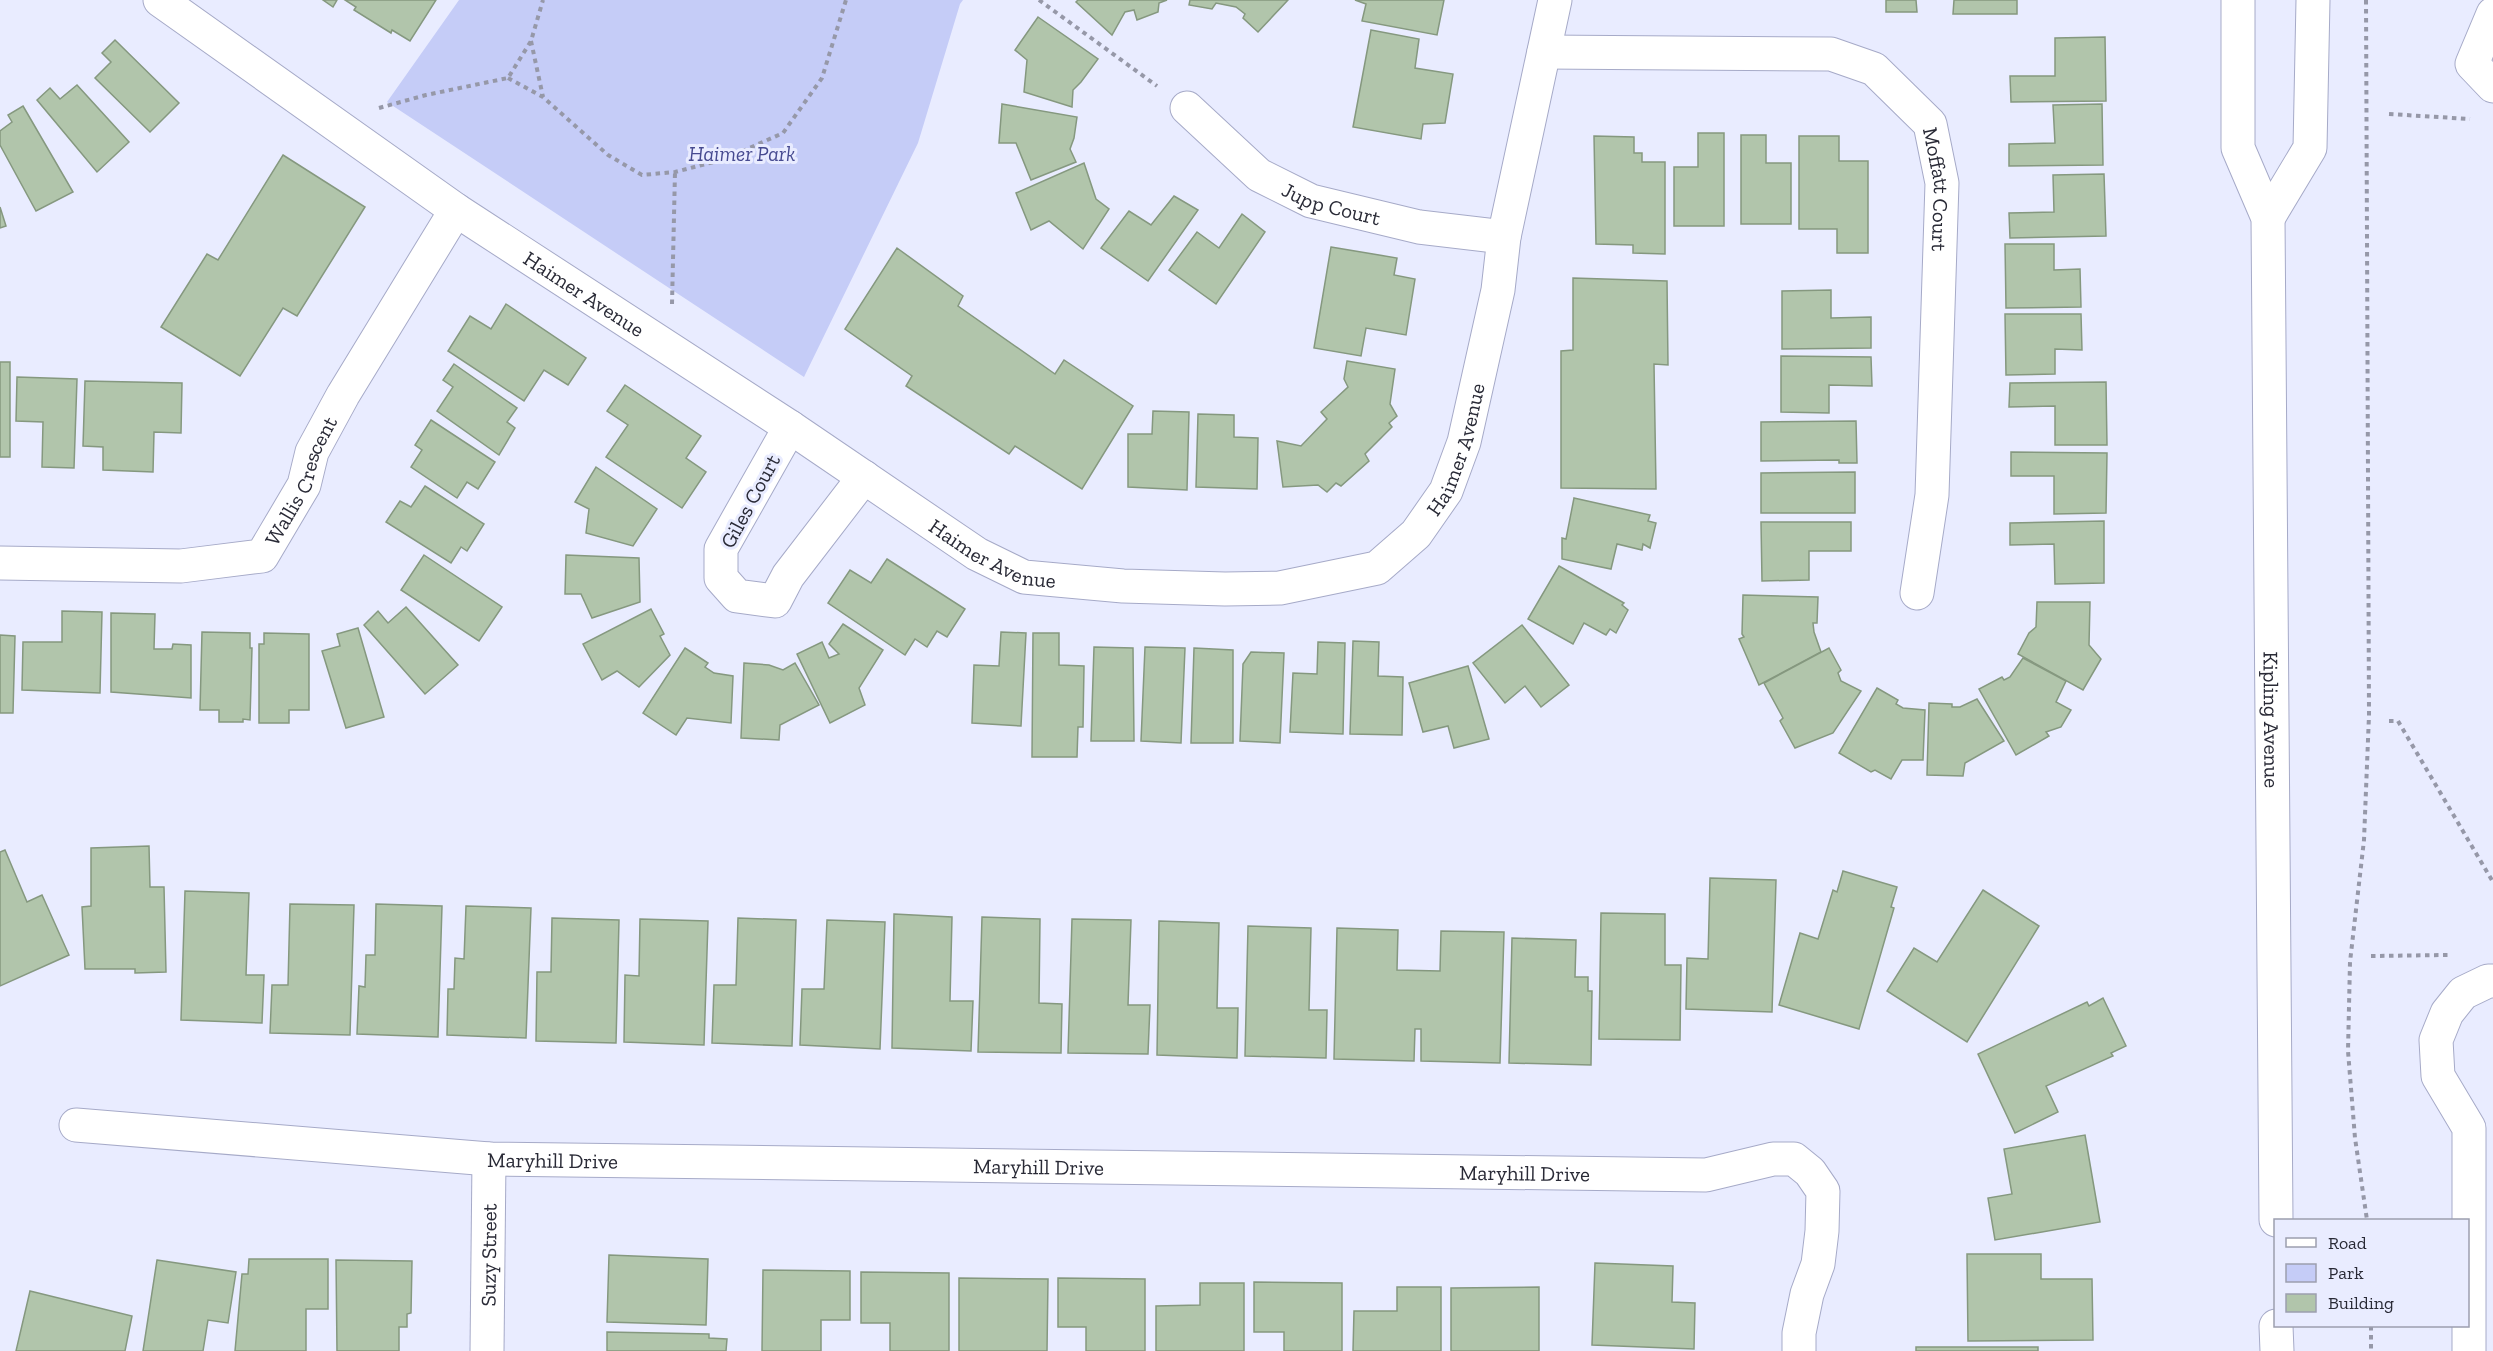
<svg xmlns="http://www.w3.org/2000/svg" width="2493" height="1351" font-family="'Zilla Slab',serif">
<rect width="100%" height="100%" fill="#e9ecff"/>
<!-- green -->
<path fill="#c5ccf7" d="M459,0H963L960,4L918,143L804,377L387,102Z"/>
<!-- building -->
<g fill="#b1c5ab" stroke="#85987f" stroke-width="1.5">
<path d="M323,0H337L333,7Z"/>
<path d="M345,0H436L410,41L392,30L391,33L354,10L356,7Z"/>
<path d="M1078,0H1167L1159,3L1158,12L1137,20L1134,10L1125,12L1112,35L1076,2Z"/>
<path d="M1190,0H1288L1258,32L1243,18L1245,14L1236,7L1216,3L1212,9L1189,5Z"/>
<path d="M1355,0H1444L1437,35L1362,21L1366,4Z"/>
<path d="M1886,0H1916L1917,12H1886Z"/>
<path d="M1954,0H2017V14H1953Z"/>
<path d="M1038,17L1098,59L1081,82L1073,90L1072,107L1024,92L1027,60L1015,50Z"/>
<path d="M1371,30L1419,39L1415,68L1453,74L1445,123L1423,124L1421,139L1353,127Z"/>
<path d="M2105,37L2106,101L2011,102L2010,76H2055V38Z"/>
<path d="M115,40L179,103L150,132L95,78L111,62L102,53Z"/>
<path d="M77,85L129,142L97,172L37,100L50,88L60,99Z"/>
<path d="M1002,104L1077,117L1074,138L1070,149L1076,162L1031,180L1016,143H999Z"/>
<path d="M2102,104L2103,165L2009,166V144L2055,143L2053,105Z"/>
<path d="M23,106L73,192L36,211L0,145V131L12,122L8,115Z"/>
<path d="M1698,133H1724V226H1674V167H1698Z"/>
<path d="M1741,135H1766V163H1791V224H1741Z"/>
<path d="M1594,136L1634,137V153H1642V162H1665V254L1633,253V245L1596,244Z"/>
<path d="M1799,136H1839V161H1868V253H1837V229H1799Z"/>
<path d="M283,155L365,207L297,316L283,308L240,376L161,327L207,254L218,260Z"/>
<path d="M1084,163L1096,199L1109,209L1083,249L1049,221L1031,230L1016,193Z"/>
<path d="M2104,174L2106,236L2010,238L2009,213L2054,212L2053,175Z"/>
<path d="M1174,196L1198,210L1148,281L1101,248L1129,211L1151,225Z"/>
<path d="M0,207L6,226L0,228Z"/>
<path d="M1242,214L1265,232L1216,304L1169,270L1197,232L1219,248Z"/>
<path d="M2005,244H2054V270L2080,269L2081,307L2006,308Z"/>
<path d="M1331,247L1397,258L1394,275L1415,279L1406,335L1366,328L1361,356L1314,348Z"/>
<path d="M897,248L963,296L958,306L1055,374L1064,360L1133,406L1082,489L1015,446L1009,454L906,386L912,376L845,329Z"/>
<path d="M1573,278L1667,281L1668,365L1654,364L1656,489L1561,488V351L1573,350Z"/>
<path d="M1831,290V318L1871,317V348L1782,349V291Z"/>
<path d="M506,304L586,358L568,385L544,370L524,401L448,351L470,316L491,329Z"/>
<path d="M2005,314H2081L2082,350L2055,349V374L2006,375Z"/>
<path d="M1781,356L1871,357L1872,386L1829,385V413L1781,412Z"/>
<path d="M1347,361L1395,369L1390,404L1397,416L1389,423L1392,427L1365,454L1369,461L1341,486L1336,483L1327,492L1318,485L1283,487L1277,441L1301,446L1327,419L1321,412L1348,387L1344,379Z"/>
<rect x="0" y="362" width="10" height="95"/>
<path d="M454,364L517,408L507,422L515,428L499,455L437,411L453,387L443,380Z"/>
<path d="M17,377L77,379L74,468L42,467L43,422L16,421Z"/>
<path d="M85,381L182,383L181,433L154,432L153,472L103,470V447L83,446Z"/>
<path d="M2106,382L2107,445H2055V406L2009,407L2010,383Z"/>
<path d="M625,385L701,436L686,458L706,472L682,508L606,457L628,425L607,411Z"/>
<path d="M1153,411L1189,412L1187,490L1128,487V434H1152Z"/>
<path d="M1198,414L1234,415V437L1258,438L1257,489L1196,487Z"/>
<path d="M431,420L495,462L478,489L467,482L457,498L411,467L422,450L415,445Z"/>
<path d="M1856,421L1857,463H1839V460L1761,461V422Z"/>
<path d="M2011,452L2107,453L2106,513L2054,514V476H2011Z"/>
<path d="M596,467L657,509L633,546L586,533L589,509L575,502Z"/>
<path d="M1855,472V513H1761V473Z"/>
<path d="M425,486L484,524L467,551L461,547L451,563L386,522L400,501L411,507Z"/>
<path d="M1574,498L1650,515L1648,521L1656,523L1650,548L1643,544L1642,550L1617,544L1611,569L1562,559V538L1566,539Z"/>
<path d="M2104,521V583L2055,584L2054,544L2010,545V523Z"/>
<path d="M1761,522H1851V551H1809V580L1762,581Z"/>
<path d="M424,555L502,607L479,641L401,590Z"/>
<path d="M566,555L639,558L640,602L592,618L581,594H565Z"/>
<path d="M887,559L965,609L947,637L937,631L927,647L915,639L905,655L828,603L850,570L871,583Z"/>
<path d="M1559,566L1624,603L1622,605L1628,610L1616,633L1610,629L1606,635L1584,623L1573,644L1528,619Z"/>
<path d="M1743,595L1818,597L1817,623H1813L1814,632L1821,652L1759,685L1739,639L1744,637L1742,634Z"/>
<path d="M2037,602H2090L2089,645L2101,659L2083,690L2018,654L2029,633L2036,627Z"/>
<path d="M406,607L458,665L425,694L364,625L378,611L388,623Z"/>
<path d="M651,609L664,634L660,636L670,655L639,687L617,671L602,680L583,644Z"/>
<path d="M62,611L102,612L100,693L22,690L23,642H62Z"/>
<path d="M111,613L155,614L154,649H172L173,644L191,645V698L111,692Z"/>
<path d="M843,624L883,650L859,688L865,705L830,723L797,654L822,642L829,658L839,654L829,644Z"/>
<path d="M1522,625L1569,685L1541,707L1525,686L1505,703L1473,663Z"/>
<path d="M358,628L384,717L346,728L322,651L340,646L337,634Z"/>
<path d="M202,632L250,633V648H252L250,720L243,719V722H219V710H200Z"/>
<path d="M1001,632L1026,633L1021,726L972,723L974,665L999,666Z"/>
<path d="M264,633L309,634V710H289V723H259V644H264Z"/>
<path d="M1033,633H1059V665L1084,666L1083,727H1078L1077,757H1032Z"/>
<path d="M0,635L15,636L13,713H0Z"/>
<path d="M1353,641L1379,642L1378,676L1403,677L1402,735L1350,734Z"/>
<path d="M1318,642L1345,643L1343,734L1290,732L1293,673L1317,674Z"/>
<path d="M1094,647L1133,648L1134,741H1091Z"/>
<path d="M1145,647L1185,648L1181,743L1141,741Z"/>
<path d="M685,648L708,663L705,667L714,673L733,676L731,723L687,718L676,735L643,713Z"/>
<path d="M1194,648L1233,650V743H1191Z"/>
<path d="M1829,648L1841,670L1838,673L1841,681L1861,691L1833,733L1795,748L1780,721L1783,718L1764,683Z"/>
<path d="M1251,652L1284,653L1280,743L1240,741L1243,664Z"/>
<path d="M2023,658L2066,681L2056,702L2071,710L2061,727L2046,732L2049,736L2016,755L1979,689L2002,677L2004,680L2010,677Z"/>
<path d="M744,663L769,665L783,670L795,663L819,705L780,725L779,740L741,738Z"/>
<path d="M1468,666L1489,739L1454,748L1448,726L1423,732L1409,683Z"/>
<path d="M1877,688L1898,700L1896,704L1903,708L1925,710L1923,760H1902L1891,779L1875,770L1871,772L1839,753Z"/>
<path d="M1977,699L2004,741L1965,763L1963,776L1927,775L1929,703L1952,704V707H1960Z"/>
<path d="M149,846L150,887H164L166,972L135,973V969H85L82,907L91,906V848Z"/>
<path d="M5,850L27,902L42,895L69,955L0,986V852Z"/>
<path d="M1843,871L1897,887L1891,907L1894,908L1859,1029L1779,1005L1800,933L1818,939L1833,890L1837,892Z"/>
<path d="M1710,878L1776,880L1772,1012L1686,1009L1687,958L1708,959Z"/>
<path d="M1983,890L2039,926L1967,1042L1887,991L1914,948L1937,962Z"/>
<path d="M185,891L249,893L246,975H264L262,1023L181,1020Z"/>
<path d="M290,904L354,905L350,1035L270,1033L272,985H288Z"/>
<path d="M376,904L442,906L438,1037L357,1034L359,986L365,987L366,955H375Z"/>
<path d="M466,906L531,908L526,1038L447,1035L448,989H454L455,958L464,959Z"/>
<path d="M1601,913L1665,914V965H1681L1680,1040L1599,1039Z"/>
<path d="M894,914L952,917L950,1001H973L971,1051L892,1048Z"/>
<path d="M982,917L1040,919L1039,1003L1062,1004L1061,1053L978,1052Z"/>
<path d="M552,918L619,920L616,1043L536,1041L537,972H551Z"/>
<path d="M738,918L796,920L792,1046L712,1043L714,985H736Z"/>
<path d="M640,919L708,921L704,1045L624,1042L625,975L639,976Z"/>
<path d="M1072,919L1131,920L1128,1005H1150L1148,1054L1068,1053Z"/>
<path d="M827,920L885,922L880,1049L800,1045L802,989H824Z"/>
<path d="M1159,921L1219,923L1217,1008H1238L1237,1058L1157,1055Z"/>
<path d="M1248,926L1311,928L1309,1010H1327L1326,1058L1245,1056Z"/>
<path d="M1337,928L1398,930L1397,970L1440,971L1441,931L1504,932L1500,1063L1421,1061V1029H1415L1414,1061L1334,1059Z"/>
<path d="M1512,938L1576,940L1575,977H1588V991H1592L1591,1065L1509,1063Z"/>
<path d="M2103,998L2126,1046L2111,1053L2113,1056L2046,1086L2058,1112L2015,1133L1978,1054L2087,1002L2089,1006Z"/>
<path d="M2085,1135L2100,1222L1995,1240L1988,1198L2012,1194L2004,1149Z"/>
<path d="M1967,1254H2041V1279H2092L2093,1340L1968,1341Z"/>
<path d="M609,1255L708,1259L706,1325L607,1322Z"/>
<path d="M249,1259H328V1309H306V1351H235L242,1274H248Z"/>
<path d="M157,1260L236,1272L228,1323L208,1320L203,1351H143Z"/>
<path d="M336,1260L412,1261L411,1313L407,1314V1327H399V1351H337Z"/>
<path d="M1595,1263L1673,1266L1672,1302L1695,1303L1694,1349L1592,1345Z"/>
<path d="M763,1270L850,1271V1320H821V1351H762Z"/>
<path d="M861,1272L949,1273V1351H890V1323H861Z"/>
<path d="M959,1278L1048,1279L1047,1351H959Z"/>
<path d="M1058,1278L1145,1279V1351H1086V1327H1058Z"/>
<path d="M1254,1282L1342,1283V1351H1284V1332H1254Z"/>
<path d="M1200,1283H1244V1351H1156V1306L1200,1305Z"/>
<path d="M1397,1287H1441V1351H1353L1354,1311H1397Z"/>
<path d="M1539,1287V1351H1451V1288Z"/>
<path d="M30,1291L132,1316L125,1351H16Z"/>
<path d="M607,1332L709,1334V1338L727,1339L726,1351H607Z"/>
<rect x="1916" y="1347" width="122" height="4"/>
</g>
<g fill="none" stroke-linecap="round" stroke-linejoin="round">
<!-- minor casing -->
<g stroke="#a6aac8" stroke-width="35">
<g id="minor">
<path id="s1" d="M160,0L456,210L790,427L977,554L1024,577L1123,586L1225,589L1280,588L1377,568L1416,534L1446,491L1464,442L1498,290L1504,237L1555,0"/>
<path d="M2493,14L2472,64L2493,86"/>
<path id="s2" d="M1544,52L1831,54L1874,69L1930,124L1942,183L1932,495L1917,593"/>
<path id="s3" d="M1187,108L1259,175L1311,201L1419,227L1504,237"/>
<path d="M790,427L721,549V578L737,596L775,601L788,576L864,477"/>
<path id="s4" d="M0,563L181,566L262,556L304,485L312,452L343,395L456,210"/>
<path id="s5" d="M76,1125L489,1159L1706,1175L1773,1159H1794L1810,1172L1823,1191L1822,1231L1818,1264L1807,1294L1799,1333V1351"/>
<path id="s6" d="M487,1351L489,1159"/>
<path d="M2469,1351V1128L2438,1076L2436,1040L2447,1013L2463,993L2488,981H2493"/>
</g>
</g>
<!-- major casing -->
<g stroke="#a6aac8" stroke-width="35">
<g id="major">
<path id="s7" d="M2238,0V148L2268,218L2276,1220"/>
<path d="M2268,218L2310,148L2313,0"/>
<path d="M2276,1326L2277,1351"/>
</g>
</g>
<!-- path -->
<g stroke="#9698a8" stroke-width="4" stroke-dasharray="4.5 4.5" stroke-linecap="butt">
<path d="M1039,0L1157,86"/>
<path d="M2366,0L2369,715L2364,840L2350,962L2348,1051L2355,1138L2367,1220"/>
<path d="M531,41L543,97"/>
<path d="M508,78L543,97L608,155L642,175L675,172L725,159L783,133L822,78L846,0"/>
<path d="M379,108L426,95L508,78L531,41L543,0"/>
<path d="M2389,114L2470,119"/>
<path d="M672,304L675,172"/>
<path d="M2389,721H2398L2493,882"/>
<path d="M2371,956L2448,955"/>
<path d="M2371,1326V1351"/>
</g>
<!-- minor -->
<use href="#minor" stroke="#fff" stroke-width="33"/>
<!-- major -->
<use href="#major" stroke="#fff" stroke-width="33"/>
</g>
<g text-anchor="middle" dominant-baseline="central" stroke-width="6" stroke-linejoin="round" paint-order="stroke">
<!-- park labels -->
<g font-size="21" font-style="italic" fill="#464a90" stroke="#e9ecff">
<text x="742" y="153">Haimer Park</text>
</g>
<!-- street labels -->
<g font-size="21" fill="#292a36" stroke="#e9ecff">
<text stroke="none"><textPath href="#s2" startOffset="477">Moffatt Court</textPath></text>
<text stroke="none"><textPath href="#s3" startOffset="177">Jupp Court</textPath></text>
<text stroke="none"><textPath href="#s1" startOffset="516">Haimer Avenue</textPath></text>
<text stroke="none"><textPath href="#s1" startOffset="1542">Haimer Avenue</textPath></text>
<text stroke="none"><textPath href="#s4" startOffset="348">Wallis Crescent</textPath></text>
<text transform="translate(750 501) rotate(-62)">Giles Court</text>
<text stroke="none"><textPath href="#s1" startOffset="1002">Haimer Avenue</textPath></text>
<text stroke="none"><textPath href="#s7" startOffset="726">Kipling Avenue</textPath></text>
<text stroke="none"><textPath href="#s5" startOffset="478">Maryhill Drive</textPath></text>
<text stroke="none"><textPath href="#s5" startOffset="964">Maryhill Drive</textPath></text>
<text stroke="none"><textPath href="#s5" startOffset="1450">Maryhill Drive</textPath></text>
<text stroke="none"><textPath href="#s6" startOffset="96">Suzy Street</textPath></text>
</g>
</g>
<!-- legend -->
<rect x="2274" y="1219" width="195" height="108" fill="#e9ecff" stroke="#9c9eaf" stroke-width="1.5"/>
<rect x="2286" y="1238" width="30" height="9" fill="#ffffff" stroke="#9c9eaf" stroke-width="1.5"/>
<text x="2328" y="1249" font-size="18" fill="#292a36">Road</text>
<rect x="2286" y="1264" width="30" height="18" fill="#c5ccf7" stroke="#9c9eaf" stroke-width="1.5"/>
<text x="2328" y="1279" font-size="18" fill="#292a36">Park</text>
<rect x="2286" y="1294" width="30" height="18" fill="#b1c5ab" stroke="#9c9eaf" stroke-width="1.5"/>
<text x="2328" y="1309" font-size="18" fill="#292a36">Building</text>
</svg>
